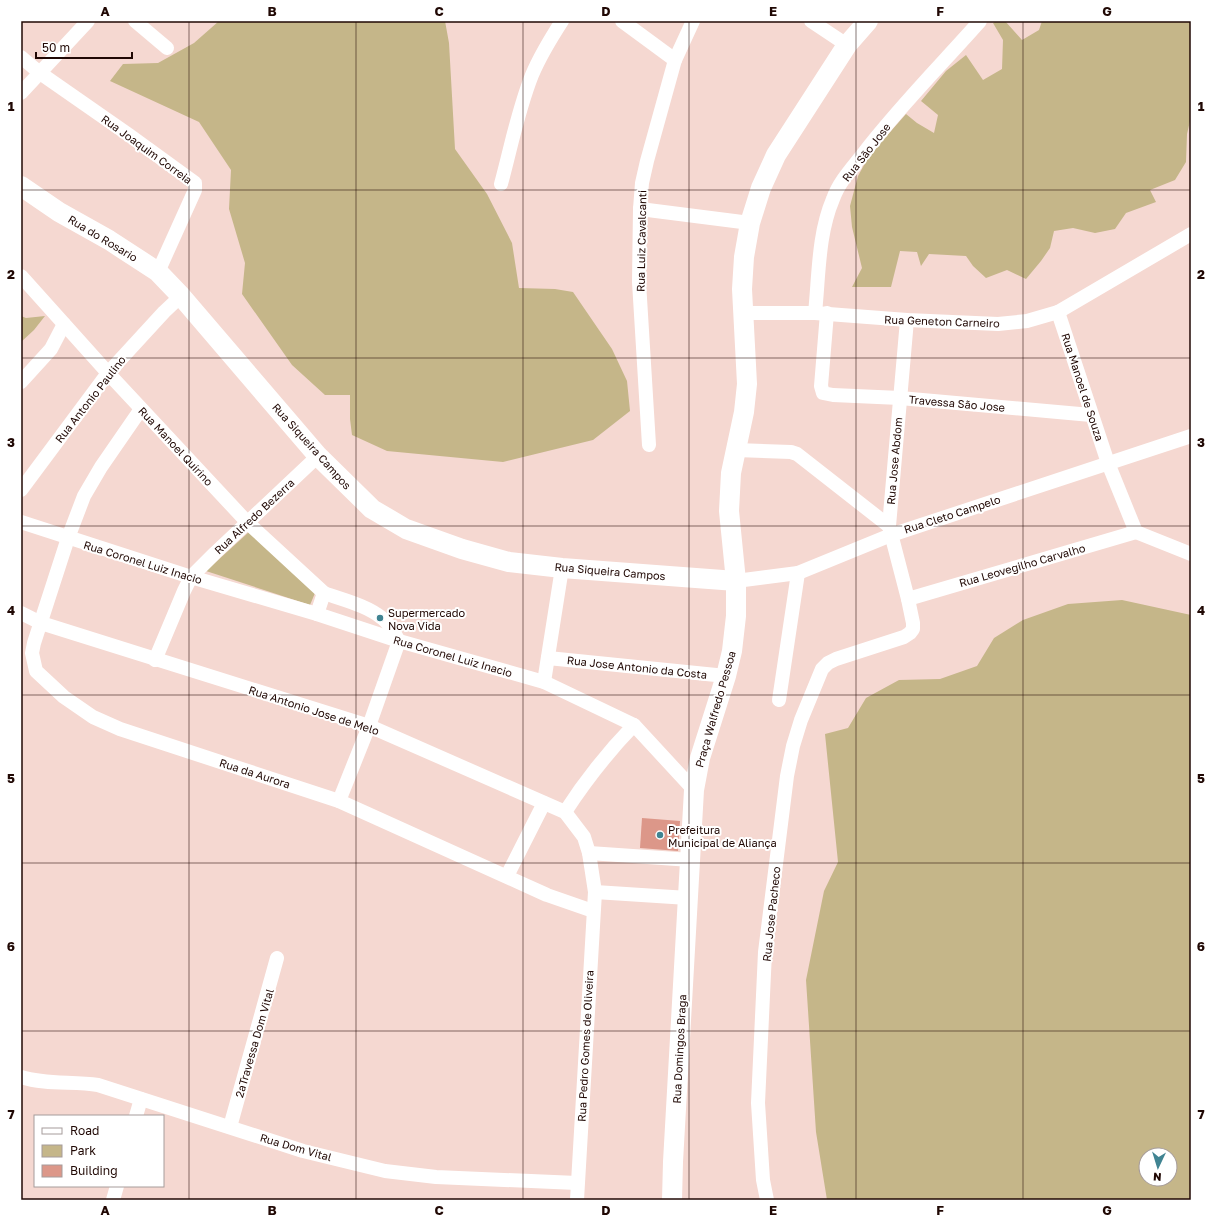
<svg xmlns="http://www.w3.org/2000/svg" width="1212" height="1221" font-family="'Golos Text',sans-serif">
<rect width="100%" height="100%" fill="#f5d8d1"/>
<!-- green -->
<g fill="#c5b689" fill-rule="evenodd">
<path d="M219,21H445L449,43L455,149L487,194L512,243L519,288L555,289L573,292L612,349L627,381L630,411L593,440L503,462L387,451L352,435L350,419V395H325L292,365L242,294L245,263L229,209L231,170L199,122L110,81L123,64L158,63L194,43Z"/>
<path d="M997,21H1005L1022,40L1039,30L1042,21H1191V117L1187,134L1186,162L1175,180L1150,190L1156,202L1126,213L1115,229L1095,233L1073,228L1054,231L1050,248L1041,261L1026,279L1007,270L986,278L973,266L966,256L929,254L921,266L917,252L900,251L891,287H852L862,268L852,227L850,206L858,176L869,156L906,114L917,123L934,133L938,115L921,101L946,71L966,55L983,80L1002,69L1003,40L993,23Z"/>
<path d="M21,316L26,318L45,316L34,330L21,342Z"/>
<path d="M250,531L315,593L310,605L206,571Z"/>
<path d="M1122,600L1191,615V1200H827L816,1132L806,980L824,891L838,862L825,734L848,728L866,698L899,680L940,679L977,666L994,638L1023,620L1068,604ZM1146,1155H1170V1179H1146Z"/>
</g>
<!-- building -->
<path fill="#dc9789" d="M642,818L680,821L678,851L640,848Z"/>
<g fill="none" stroke-linecap="round" stroke-linejoin="round">
<!-- street -->
<g stroke="#fff" stroke-width="14">
<path d="M135,21L167,48"/>
<path d="M622,21L675,60"/>
<path d="M811,21L847,45"/>
<path d="M21,57L40,73L129,135L195,183V190L158,272"/>
<path d="M21,93L88,21"/>
<path d="M501,184C511,147 518,110 532,75C540,56 551,38 562,21"/>
<path d="M640,209L750,223"/>
<path d="M21,276L108,373L247,522L324,593L317,614"/>
<path d="M1058,312L1108,463L1136,532L1191,554"/>
<path d="M743,313H815L907,320L998,324L1027,321L1058,312L1191,234"/>
<path d="M815,313C819,275 818,234 833,199C839,182 852,168 863,154C899,107 941,65 980,21"/>
<path d="M827,313L821,386L823,393L833,395L900,398L1091,415"/>
<path d="M21,382L51,349L64,324"/>
<path d="M141,409L101,467L84,496L68,538L34,643L32,653L36,671L64,697L93,717L120,729L339,801L547,895L593,911"/>
<path d="M649,445L639,282L640,209L642,183L647,161L675,60L693,21"/>
<path d="M736,450L791,452L797,454L889,526"/>
<path d="M21,490L108,373L164,312L181,296"/>
<path d="M21,522L191,577L317,614L399,641L544,682L634,725L694,790"/>
<path d="M736,581L798,573L891,535L1191,436"/>
<path d="M324,593C343,600 366,605 382,618C390,624 394,633 399,641L369,726L339,801"/>
<path d="M908,599L1136,532"/>
<path d="M21,613L41,623L369,726L565,812L584,837L589,853L595,892L577,1200"/>
<path d="M548,658L726,676"/>
<path d="M155,660L184,591L191,577L215,553L318,456"/>
<path d="M544,682L562,568"/>
<path d="M779,700L798,573"/>
<path d="M565,812C587,778 606,754 634,725"/>
<path d="M589,853L691,860"/>
<path d="M507,876L544,803"/>
<path d="M595,892L688,898"/>
<path d="M21,1077C46,1085 73,1081 98,1085L303,1151L385,1171L436,1177L577,1183"/>
<path d="M136,1116L141,1099"/>
<path d="M230,1127L277,958"/>
<path d="M113,1200L117,1186"/>
<path d="M767,1200L763,1180L758,1103L765,952L787,776L793,746L801,720L822,669L828,663L836,659L904,637L910,633L913,629V623L908,599L889,526L907,320"/>
</g>
<!-- secondary -->
<g stroke="#fff" stroke-width="20">
<path d="M21,186L59,212L109,240L158,272L181,296L318,456L372,509L406,529L462,549L509,562L562,568L736,581"/>
<path d="M672,1200L673,1162L694,790L700,758L726,676L732,651L736,616V581L729,511L731,473L744,412L747,384L742,289L744,257L750,223L761,188L776,155L847,45L868,21"/>
</g>
</g>
<!-- grid -->
<path fill="none" stroke="#200804" stroke-width="1" stroke-opacity="0.55" d="M189,21V1200M356,21V1200M523,21V1200M689,21V1200M856,21V1200M1023,21V1200M21,190H1191M21,358H1191M21,526H1191M21,695H1191M21,863H1191M21,1031H1191"/>
<!-- markers -->
<g fill="#408492" stroke="#fff" stroke-width="1.5">
<circle cx="380" cy="618" r="4"/>
<circle cx="660" cy="835" r="4"/>
</g>
<g text-anchor="middle" dominant-baseline="central" stroke-width="4" stroke-linejoin="round" paint-order="stroke">
<!-- street labels -->
<g font-size="11" fill="#200804" stroke="#fff">
<text transform="translate(147 149) rotate(36)">Rua Joaquim Correia</text>
<text transform="translate(866 152) rotate(-52)">Rua São Jose</text>
<text transform="translate(103 238) rotate(31)">Rua do Rosario</text>
<text transform="translate(641 241) rotate(-89)">Rua Luiz Cavalcanti</text>
<text transform="translate(942 321) rotate(2)">Rua Geneton Carneiro</text>
<text transform="translate(1083 387) rotate(72)">Rua Manoel de Souza</text>
<text transform="translate(90 399) rotate(-52)">Rua Antonio Paulino</text>
<text transform="translate(957 403) rotate(5)">Travessa São Jose</text>
<text transform="translate(176 446) rotate(47)">Rua Manoel Quirino</text>
<text transform="translate(312 446) rotate(48)">Rua Siqueira Campos</text>
<text transform="translate(894 461) rotate(-85)">Rua Jose Abdom</text>
<text transform="translate(952 514) rotate(-18)">Rua Cleto Campelo</text>
<text transform="translate(254 516) rotate(-43)">Rua Alfredo Bezerra</text>
<text transform="translate(143 562) rotate(17)">Rua Coronel Luiz Inacio</text>
<text transform="translate(1022 565) rotate(-16)">Rua Leovegilho Carvalho</text>
<text transform="translate(610 571) rotate(5)">Rua Siqueira Campos</text>
<text transform="translate(453 656) rotate(16)">Rua Coronel Luiz Inacio</text>
<text transform="translate(637 667) rotate(6)">Rua Jose Antonio da Costa</text>
<text transform="translate(715 709) rotate(-74)">Praça Walfredo Pessoa</text>
<text transform="translate(314 710) rotate(18)">Rua Antonio Jose de Melo</text>
<text transform="translate(255 773) rotate(18)">Rua da Aurora</text>
<text transform="translate(771 914) rotate(-84)">Rua Jose Pacheco</text>
<text transform="translate(254 1043) rotate(-74)">2ªTravessa Dom Vital</text>
<text transform="translate(585 1046) rotate(-87)">Rua Pedro Gomes de Oliveira</text>
<text transform="translate(679 1049) rotate(-87)">Rua Domingos Braga</text>
<text transform="translate(296 1147) rotate(16)">Rua Dom Vital</text>
</g>
<!-- poi labels -->
<g font-size="11" fill="#200804" stroke="#fff" text-anchor="start">
<text x="388" y="612">Supermercado<tspan x="388" dy="13">Nova Vida</tspan></text>
<text x="668" y="829">Prefeitura<tspan x="668" dy="13">Municipal de Aliança</tspan></text>
</g>
</g>
<!-- border -->
<rect width="1212" height="1221" fill="none" stroke="#ffffff" stroke-width="44"/>
<!-- legend -->
<rect x="34" y="1115" width="130" height="72" fill="#ffffff" stroke="#a69c9b"/>
<rect x="42" y="1128" width="20" height="6" fill="#ffffff" stroke="#a69c9b"/>
<text x="70" y="1135" font-size="12" fill="#200804">Road</text>
<rect x="42" y="1145" width="20" height="12" fill="#c5b689" stroke="#a69c9b"/>
<text x="70" y="1155" font-size="12" fill="#200804">Park</text>
<rect x="42" y="1165" width="20" height="12" fill="#dc9789" stroke="#a69c9b"/>
<text x="70" y="1175" font-size="12" fill="#200804">Building</text>
<!-- north arrow -->
<g transform="translate(1158 1167) rotate(184)"><circle r="19" fill="#ffffff" stroke="#a69c9b"/>
<path d="M0-3L7 15L0 10L-7 15Z" fill="#408492"/>
<text y="-6" font-size="11" font-weight="bold" text-anchor="middle" fill="#200804">N</text>
</g>
<!-- scale -->
<path d="M36 52v6h96v-6" fill="none" stroke="#200804" stroke-width="2"/>
<text x="42" y="52" font-size="12" fill="#200804" stroke="#ffffff" stroke-width="3" paint-order="stroke">50 m</text>
<rect x="22" y="22" width="1168" height="1177" fill="none" stroke="#200804" stroke-width="1.5"/>
<g font-size="13" text-anchor="middle" font-weight="bold" fill="#200804">
<text x="105" y="16">A</text>
<text x="272" y="16">B</text>
<text x="439" y="16">C</text>
<text x="606" y="16">D</text>
<text x="773" y="16">E</text>
<text x="940" y="16">F</text>
<text x="1107" y="16">G</text>
<text x="11" y="111">1</text>
<text x="1201" y="111">1</text>
<text x="11" y="279">2</text>
<text x="1201" y="279">2</text>
<text x="11" y="447">3</text>
<text x="1201" y="447">3</text>
<text x="11" y="615">4</text>
<text x="1201" y="615">4</text>
<text x="11" y="783">5</text>
<text x="1201" y="783">5</text>
<text x="11" y="951">6</text>
<text x="1201" y="951">6</text>
<text x="11" y="1119">7</text>
<text x="1201" y="1119">7</text>
<text x="105" y="1215">A</text>
<text x="272" y="1215">B</text>
<text x="439" y="1215">C</text>
<text x="606" y="1215">D</text>
<text x="773" y="1215">E</text>
<text x="940" y="1215">F</text>
<text x="1107" y="1215">G</text>
</g>
</svg>
